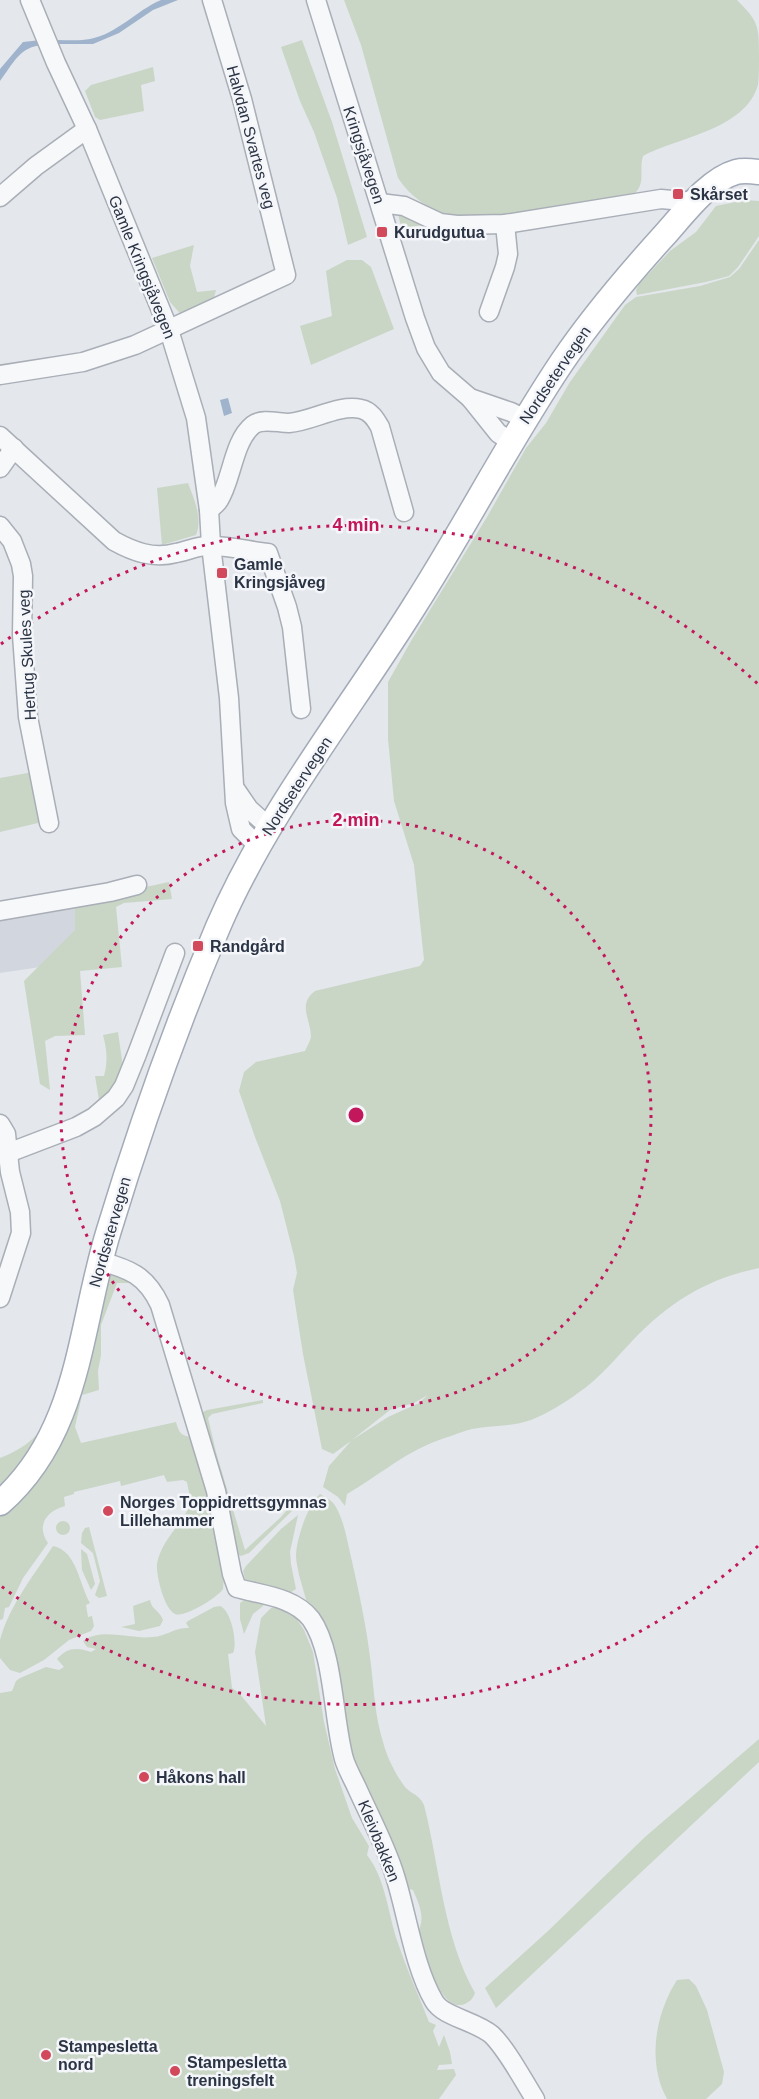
<svg xmlns="http://www.w3.org/2000/svg" width="759" height="2099" font-family="Helvetica,sans-serif">
<rect width="100%" height="100%" fill="#e4e7ec"/>
<!-- built -->
<path fill="#d2d6de" d="M104,895L114,956L0,973V915Z"/>
<!-- green -->
<g fill="#c9d6c5" fill-rule="evenodd">
<path d="M344,0H737C759,22 759,26 759,57C759,66 759,77 758,85C745,130 678,137 643,156C638,173 648,185 630,197L537,213L452,218C431,210 410,197 398,178L361,45Z"/>
<path d="M302,40L332,122L367,237L348,245L337,198L314,132L300,101L281,47Z"/>
<path d="M153,67L155,81L141,85L144,111L100,120L95,117L85,91L91,85Z"/>
<path d="M745,200L759,201V236L738,267L729,276L706,282L637,295L636,290L639,284L670,251L696,232L716,206Z"/>
<path d="M397,210L425,224L405,229L401,226Z"/>
<path d="M759,240V1268C707,1279 671,1301 634,1339C616,1358 600,1378 578,1393C565,1403 546,1414 531,1420C511,1427 492,1425 472,1429C458,1433 442,1439 429,1444C399,1457 375,1478 347,1494L345,1506L338,1497L323,1487L329,1466L351,1441L333,1454L322,1449L303,1354L293,1290L297,1273L294,1256L280,1201L255,1137L239,1091L244,1072L256,1062L305,1051C307,1046 310,1042 311,1037C311,1020 297,1004 315,991L420,966L424,960L414,865L394,801L388,739V682L411,641L487,517L526,448L546,423L570,382L625,305L636,297L700,286L730,277L739,269ZM428,1395L419,1403L388,1417L352,1440L390,1410L414,1403Z"/>
<path d="M194,245L190,266L197,292L216,290L212,305L184,318L170,302L152,258Z"/>
<path d="M347,260H362L371,267L394,329L311,365L300,326L332,316L326,271Z"/>
<path d="M188,483C194,499 203,518 196,535L162,545L157,488Z"/>
<path d="M33,772L42,822L0,832V778Z"/>
<path d="M169,882L172,899L124,903L116,907L122,967L80,971L85,1035L55,1036L45,1041L50,1090L40,1084L24,981L75,930V902Z"/>
<path d="M118,1032L123,1067L120,1081L101,1102L99,1100L95,1076H104C108,1062 107,1050 103,1035Z"/>
<path d="M116,1273L132,1281L131,1283H117L101,1325V1355L98,1371L99,1390L82,1395L75,1427L81,1443L176,1422C179,1433 181,1436 192,1437L202,1465L224,1575L223,1589C218,1597 185,1618 175,1614C164,1609 156,1575 157,1564C161,1540 182,1525 191,1503L187,1482L183,1480L167,1482L164,1475L121,1486L120,1481L74,1492V1494L64,1497L65,1506C46,1511 36,1526 48,1543L23,1578L9,1607L5,1608L3,1619L0,1620V1512L17,1497L108,1275Z"/>
<path d="M263,1400V1403L212,1414L208,1418L216,1452L245,1550L281,1517L297,1498L298,1504L294,1509L249,1553L241,1556L236,1554L201,1417L203,1412L207,1410Z"/>
<path d="M54,1416L0,1493V1458C28,1447 35,1437 54,1416Z"/>
<path d="M320,1494C325,1497 331,1500 334,1504C344,1519 347,1540 351,1557C359,1592 367,1629 371,1665C374,1691 375,1716 383,1742C387,1757 395,1774 405,1787C412,1795 418,1793 424,1805C440,1868 443,1936 475,1993C473,1999 468,2004 461,2005C437,2008 424,1947 419,1930C425,1916 419,1904 413,1890L406,1888L350,1753L299,1575C298,1568 296,1562 296,1556C296,1540 308,1504 320,1494Z"/>
<path d="M298,1515L290,1552L291,1564L296,1589L288,1594L246,1582L243,1571L246,1566L281,1529Z"/>
<circle cx="63" cy="1528" r="7"/>
<path d="M89,1527L107,1596L99,1598L95,1595L100,1581L93,1553L81,1543L82,1533L85,1528Z"/>
<path d="M53,1546C77,1551 79,1584 90,1603L86,1605L88,1617L92,1616L94,1626L91,1631L69,1640L44,1660L20,1673L10,1670L0,1658C0,1652 0,1645 0,1640C9,1606 34,1575 53,1546Z"/>
<path d="M81,1549L87,1554L95,1584L91,1590L82,1570Z"/>
<path d="M246,1599L264,1603L263,1606L253,1614L244,1634L240,1619V1603Z"/>
<path d="M150,1600C151,1609 160,1611 163,1620L160,1626L139,1631L121,1627L135,1624L133,1606Z"/>
<path d="M220,1606C231,1610 238,1643 233,1653L228,1654L232,1688L239,1693L266,1726L255,1652L261,1618L271,1608H278L296,1618L304,1630L313,1652L324,1722L335,1769L352,1818L369,1846L367,1855C386,1879 388,1915 398,1943C407,1970 419,1996 429,2022L436,2025L433,2031L439,2047L444,2035L450,2052L452,2064L439,2065L437,2070L454,2069L456,2075L439,2099H0V1693L12,1691L16,1681L20,1678L46,1667L59,1670L64,1667L57,1659C67,1648 76,1647 91,1652L96,1649L87,1647L83,1641C102,1627 131,1640 153,1637C166,1636 176,1627 189,1628L186,1623L188,1621L214,1607Z"/>
<path d="M759,1739V1762L496,2008L485,1988L548,1931L645,1837Z"/>
<path d="M689,1979L696,1986L707,2010L724,2072L722,2084L706,2099H667C647,2063 655,2014 677,1980Z"/>
</g>
<!-- water -->
<g fill="#9fb4cc">
<path d="M161,0H178L153,10L119,33L93,44H59L57,40C68,40 80,41 90,39C117,34 137,10 161,0Z"/>
<path d="M41,40L43,45C20,46 13,64 0,81V69L23,42Z"/>
<path d="M228,398L232,413L224,416L220,400Z"/>
</g>
<g fill="none" stroke-linecap="round" stroke-linejoin="round">
<!-- minor casing -->
<g stroke="#a9aeb7" stroke-width="21">
<g id="minor">
<path d="M30,0L56,63L87,129L169,330L196,418L209,510L211,545L229,698L235,803L241,829L258,846"/>
<path d="M316,0L415,318L426,348L441,373L470,398L498,433L511,442"/>
<path d="M0,197L36,166L87,129"/>
<path d="M380,203L404,206L440,223L457,225L505,224L661,199L695,202"/>
<path d="M489,312L505,267L508,254L505,224"/>
<path d="M0,375L83,362L135,345L286,275L242,99L212,0"/>
<path d="M470,398L511,412L525,419"/>
<path d="M0,436L114,541C134,552 153,559 176,553C188,551 196,546 208,546C227,545 249,551 268,553L287,607L292,627L301,709"/>
<path d="M0,468L14,448"/>
<path d="M209,510C212,507 217,504 219,500C232,480 233,441 253,425C262,418 278,423 289,423C313,421 338,404 361,409C371,411 376,420 380,427L404,512"/>
<path d="M0,526L12,541L21,564L23,576L22,635L28,717L49,823"/>
<path d="M236,790L249,809L269,827"/>
<path d="M0,911L110,892L137,885"/>
<path d="M0,1124L6,1134L10,1172L20,1212L21,1233L0,1298"/>
<path d="M8,1153L76,1127L94,1117L116,1098L124,1086L137,1054L175,953"/>
<path d="M100,1261C129,1269 146,1275 160,1305L216,1491L232,1574L237,1588C262,1595 294,1597 311,1619C334,1651 333,1720 344,1759C347,1769 353,1779 357,1788C370,1817 386,1846 395,1876C407,1914 414,1967 434,2001C443,2017 476,2021 492,2035C508,2051 523,2080 535,2099"/>
</g>
</g>
<!-- major casing -->
<g stroke="#a3abb8" stroke-width="27">
<path id="major" d="M0,1503C81,1432 79,1326 109,1230C140,1128 176,1026 218,927C268,811 349,711 415,605C466,525 509,441 562,362C591,319 625,279 660,240C680,219 707,180 736,172C743,170 751,171 759,172"/>
</g>
<!-- minor -->
<use href="#minor" stroke="#f7f8fa" stroke-width="18"/>
<!-- major -->
<use href="#major" stroke="#fff" stroke-width="24"/>
</g>
<!-- distance rings -->
<g fill="none" stroke="#c2185b" stroke-width="3" stroke-dasharray="3 6">
<circle cx="356" cy="1115" r="295"/>
<path d="M758 1546A590 590 0 0 1 1 1586M1 644A590 590 0 0 1 758 684"/>
</g>
<!-- markers -->
<g fill="#d1495b" stroke="#f4f6f9" stroke-width="2">
<rect x="672" y="188" width="12" height="12" rx="3"/>
<rect x="376" y="226" width="12" height="12" rx="3"/>
<rect x="216" y="567" width="12" height="12" rx="3"/>
<rect x="192" y="940" width="12" height="12" rx="3"/>
<circle cx="108" cy="1511" r="6"/>
<circle cx="144" cy="1777" r="6"/>
<circle cx="46" cy="2055" r="6"/>
<circle cx="175" cy="2071" r="6"/>
</g>
<g text-anchor="middle" dominant-baseline="central" stroke-width="5" stroke-linejoin="round" paint-order="stroke">
<!-- street labels -->
<g font-size="16" fill="#2b3445" stroke="#f4f6f9">
<text transform="translate(251 137) rotate(75)">Halvdan Svartes veg</text>
<text transform="translate(364 155) rotate(72)">Kringsjåvegen</text>
<text transform="translate(142 267) rotate(68)">Gamle Kringsjåvegen</text>
<text transform="translate(555 375) rotate(-56)">Nordsetervegen</text>
<text transform="translate(27 655) rotate(-93)">Hertug Skules veg</text>
<text transform="translate(297 786) rotate(-57)">Nordsetervegen</text>
<text transform="translate(110 1232) rotate(-74)">Nordsetervegen</text>
<text transform="translate(379 1841) rotate(68)">Kleivbakken</text>
</g>
<!-- poi labels -->
<g font-size="16" font-weight="bold" fill="#2b3445" stroke="#f4f6f9" text-anchor="start">
<text x="690" y="194">Skårset</text>
<text x="394" y="232">Kurudgutua</text>
<text x="234" y="564">Gamle<tspan x="234" dy="18">Kringsjåveg</tspan></text>
<text x="210" y="946">Randgård</text>
<text x="120" y="1502">Norges Toppidrettsgymnas<tspan x="120" dy="18">Lillehammer</tspan></text>
<text x="156" y="1777">Håkons hall</text>
<text x="58" y="2046">Stampesletta<tspan x="58" dy="18">nord</tspan></text>
<text x="187" y="2062">Stampesletta<tspan x="187" dy="18">treningsfelt</tspan></text>
</g>
</g>
<circle cx="356" cy="1115" r="9" fill="#c2185b" stroke="#f4f6f9" stroke-width="3"/>
<g font-size="18" text-anchor="middle" font-weight="bold" fill="#c2185b" stroke="#f4f6f9" stroke-width="5" stroke-linejoin="round" paint-order="stroke">
<text x="356" y="531">4 min</text>
<text x="356" y="826">2 min</text>
</g>
</svg>
